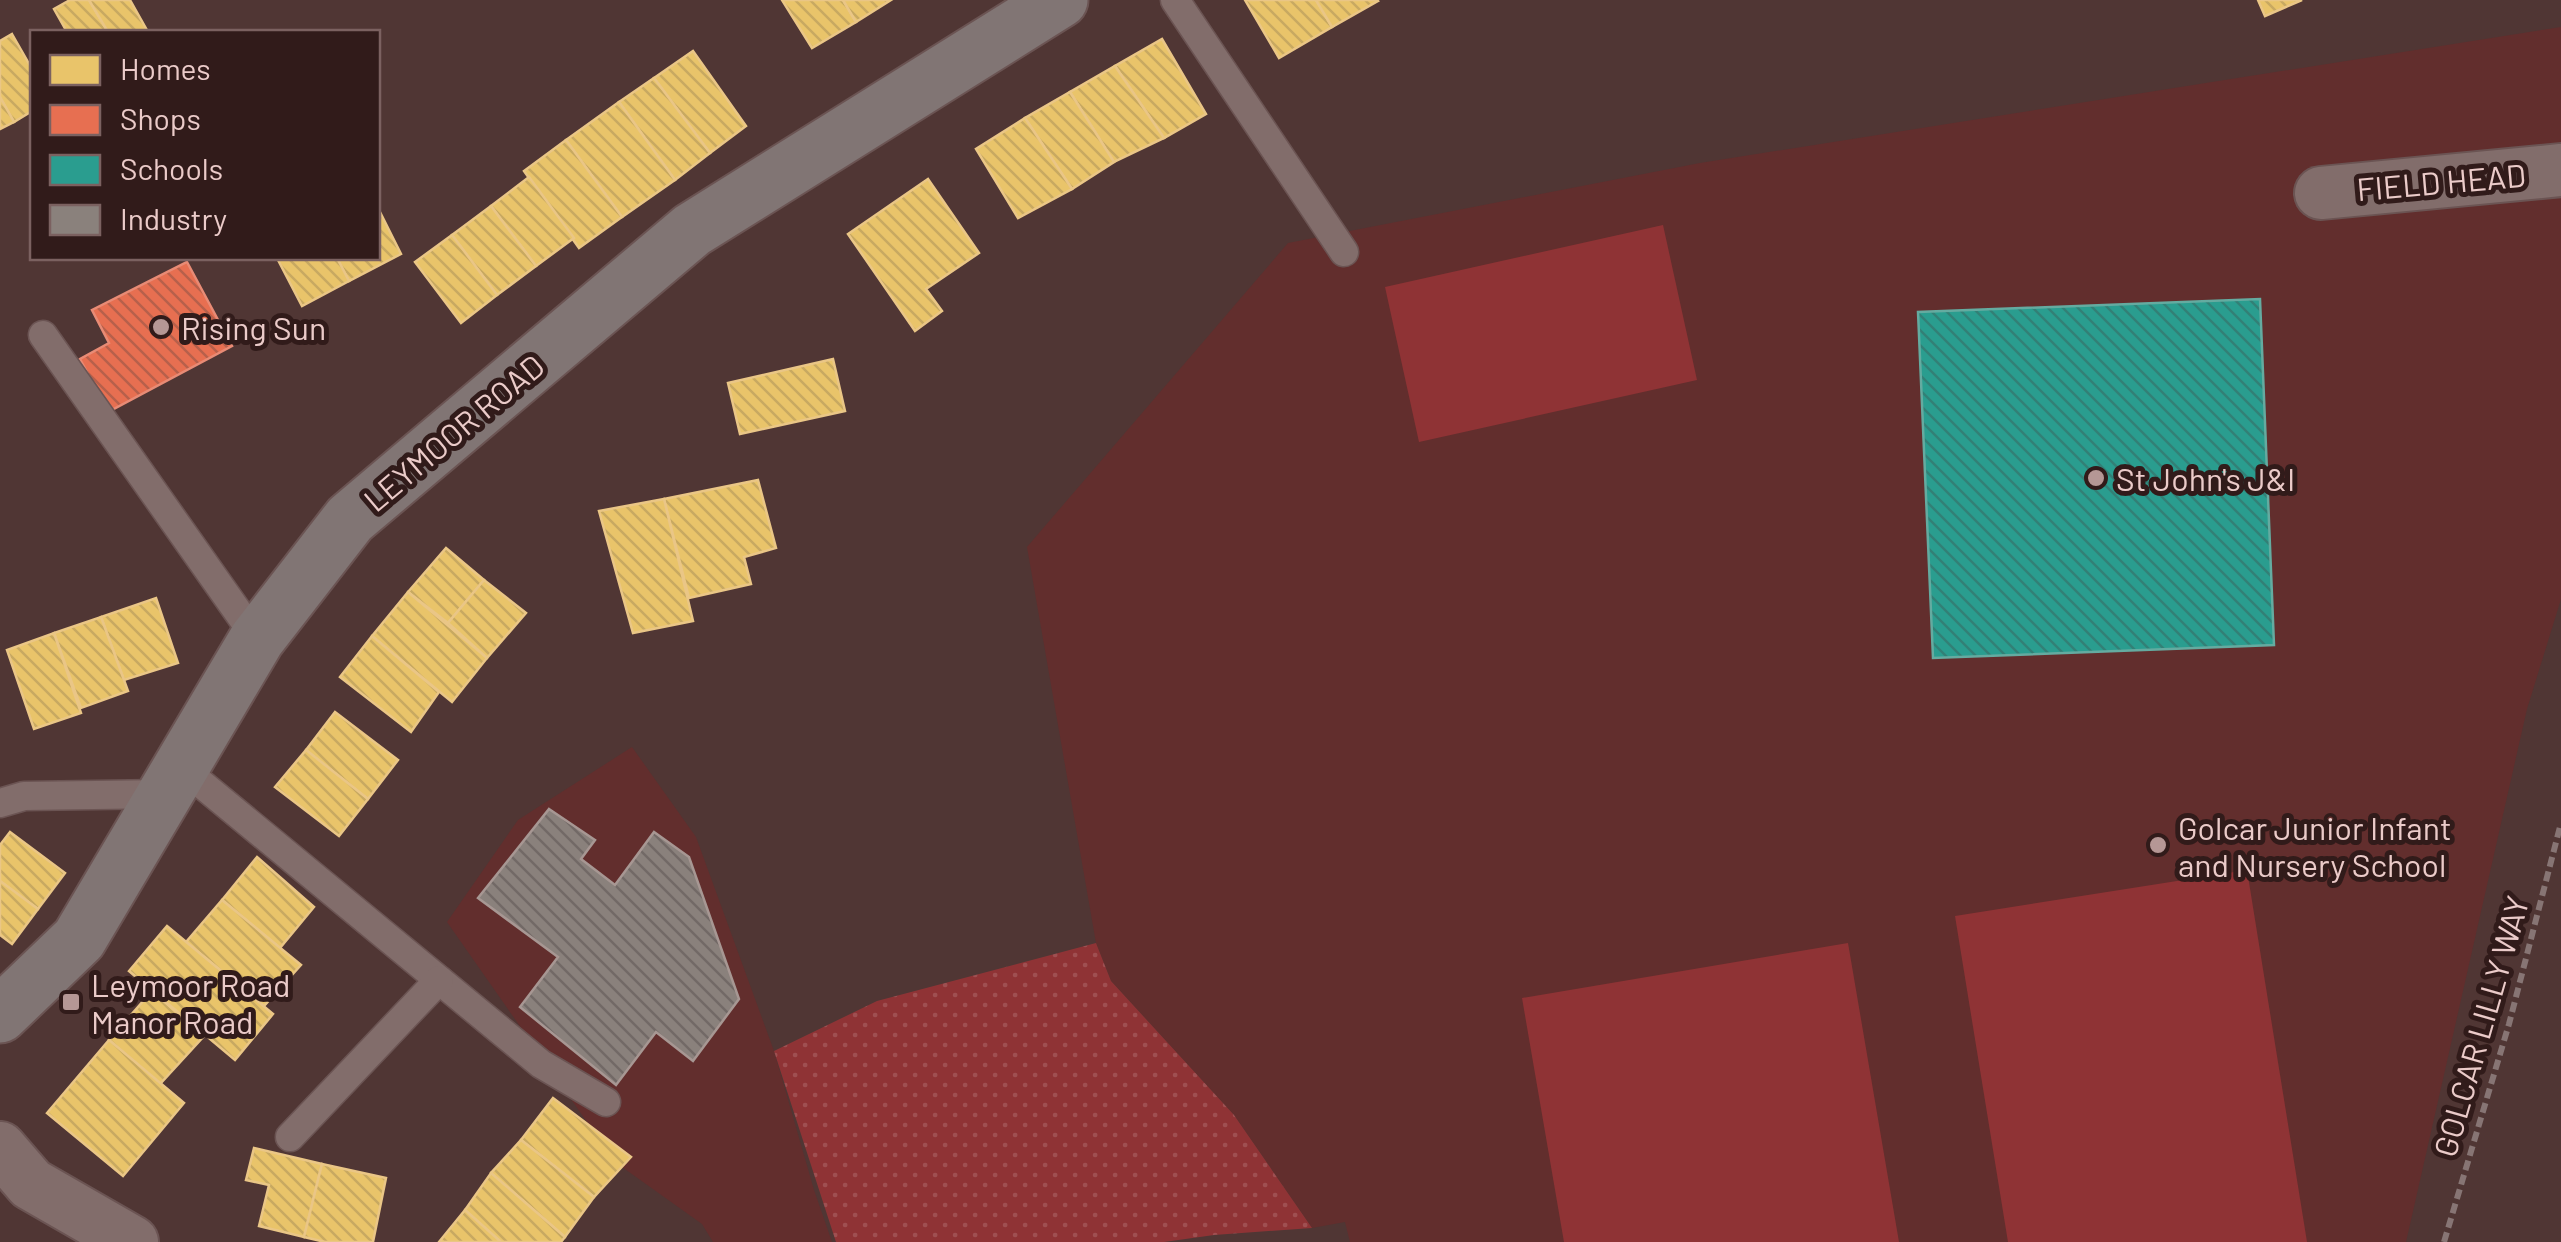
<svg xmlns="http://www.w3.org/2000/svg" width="2561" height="1242" font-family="Barlow,sans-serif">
<defs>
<pattern id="garden-dots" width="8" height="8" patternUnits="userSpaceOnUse" patternTransform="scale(2.5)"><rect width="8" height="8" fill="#8f3335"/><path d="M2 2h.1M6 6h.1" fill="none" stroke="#9f4f51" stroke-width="1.8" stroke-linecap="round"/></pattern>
<pattern id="homes-back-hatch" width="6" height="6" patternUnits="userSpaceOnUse" patternTransform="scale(2.5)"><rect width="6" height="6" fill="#e9c46a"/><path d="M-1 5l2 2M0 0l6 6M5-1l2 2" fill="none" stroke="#c8a961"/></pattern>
<pattern id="shops-back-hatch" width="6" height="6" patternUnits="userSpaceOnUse" patternTransform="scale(2.5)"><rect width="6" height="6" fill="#e76f51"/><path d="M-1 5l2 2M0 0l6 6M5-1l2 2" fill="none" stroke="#b7604b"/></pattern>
<pattern id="schools-back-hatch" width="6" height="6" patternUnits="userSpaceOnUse" patternTransform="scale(2.5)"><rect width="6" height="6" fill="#2a9d8f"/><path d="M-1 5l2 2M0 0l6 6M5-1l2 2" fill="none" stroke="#328076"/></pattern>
<pattern id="industry-back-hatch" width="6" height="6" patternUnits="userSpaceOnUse" patternTransform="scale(2.5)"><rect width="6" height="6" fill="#8a817c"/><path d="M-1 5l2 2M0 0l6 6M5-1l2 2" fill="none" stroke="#726966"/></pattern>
</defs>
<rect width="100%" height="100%" fill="#503634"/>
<!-- built -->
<g fill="#622e2d">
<path d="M2561,27V599L2527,709L2406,1242H1350L1345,1222L1312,1228L1234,1115L1111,981L1096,943L1027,547L1288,243L1700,163Z"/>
<path d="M632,747L696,837L774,1051L814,1190L832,1242H713L702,1224L615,1162L447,922L518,820Z"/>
</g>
<!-- garden -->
<path fill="url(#garden-dots)" d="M1096,943L1111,981L1234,1115L1312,1228L1214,1235L1164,1242H836L774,1051L877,1001Z"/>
<!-- pitch -->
<g fill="#8f3335">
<path d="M1663,225L1697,380L1419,442L1385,287Z"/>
<path d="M2247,870L2307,1242H2008L1955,916Z"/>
<path d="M1848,943L1899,1242H1564L1522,998Z"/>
</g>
<!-- homes -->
<g fill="url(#homes-back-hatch)" stroke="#eac686" stroke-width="2.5">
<path d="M70,0H89L108,32H67L54,9Z"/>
<path d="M89,0H130L148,32H108Z"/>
<path d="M782,0H843L856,22L812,48Z"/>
<path d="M843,0H891L856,22Z"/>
<path d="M1245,0H1316L1332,27L1279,58Z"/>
<path d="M1316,0H1377L1378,1L1332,27Z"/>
<path d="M2258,0H2302L2265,16Z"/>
<path d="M12,34L32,69V111L14,122L0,97V41Z"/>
<path d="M1162,39L1206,114L1164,138L1115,66Z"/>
<path d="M693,51L746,126L710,153L654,78Z"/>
<path d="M1115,66L1164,138L1114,162L1070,92Z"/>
<path d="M654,78L710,153L675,180L619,102Z"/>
<path d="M1070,92L1114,162L1072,189L1025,118Z"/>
<path d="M0,97L14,122L0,129Z"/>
<path d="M619,102L675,180L622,217L566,140Z"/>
<path d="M1025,118L1072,189L1018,218L976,149Z"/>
<path d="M566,140L622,217L579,248L524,171Z"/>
<path d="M529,177L574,238L536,266L491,206Z"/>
<path d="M928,179L979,253L926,289L942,311L915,331L848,234Z"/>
<path d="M491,206L536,266L497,295L452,235Z"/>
<path d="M378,208L401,254L349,281L337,258H378Z"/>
<path d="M452,235L497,295L461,323L415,262Z"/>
<path d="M277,258H337L349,281L302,306Z"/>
<path d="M833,359L845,411L740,434L728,383Z"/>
<path d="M758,480L776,548L744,557L751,584L689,598L664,499Z"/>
<path d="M664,499L693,621L633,633L599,511Z"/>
<path d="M446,548L484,580L448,623L408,592Z"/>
<path d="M484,580L526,613L487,658L448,623Z"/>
<path d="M408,592L487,658L452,702L372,636Z"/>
<path d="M156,598L178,663L124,680L101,617Z"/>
<path d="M101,617L128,691L81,708L54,633Z"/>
<path d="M54,633L81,713L34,729L7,650Z"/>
<path d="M372,636L439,692L411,732L340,677Z"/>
<path d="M335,712L398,760L368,799L306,750Z"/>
<path d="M306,750L368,799L339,836L275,787Z"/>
<path d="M10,832L65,873L38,909L0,881V845Z"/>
<path d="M257,857L314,907L280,948L222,900Z"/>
<path d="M0,881L38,909L12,944L0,935Z"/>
<path d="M222,900L301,965L264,1006L186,942Z"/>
<path d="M167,926L273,1014L235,1060L129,971Z"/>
<path d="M152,991L204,1036L160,1084L109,1040Z"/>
<path d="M109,1040L184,1103L123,1176L47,1113Z"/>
<path d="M553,1098L631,1157L594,1197L521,1140Z"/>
<path d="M521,1140L594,1197L565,1237L491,1173Z"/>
<path d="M254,1148L322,1164L304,1237L259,1226L269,1185L246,1180Z"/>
<path d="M322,1164L386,1178L373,1242H325L304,1237Z"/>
<path d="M491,1173L565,1237L561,1242H501L465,1210Z"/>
<path d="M465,1210L501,1242H439Z"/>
</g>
<!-- shops -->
<path fill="url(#shops-back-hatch)" stroke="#e88b75" stroke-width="2.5" d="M187,262L232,346L108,412L80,359L109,343L92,310Z"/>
<!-- schools -->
<path fill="url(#schools-back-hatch)" stroke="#64aba0" stroke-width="2.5" d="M2260,299L2274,645L1933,658L1918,312Z"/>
<!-- industry -->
<path fill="url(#industry-back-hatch)" stroke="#a79793" stroke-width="2.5" d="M549,809L595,840L581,859L615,885L654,832L689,857L739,999L693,1061L656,1032L616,1085L520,1007L558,957L478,898Z"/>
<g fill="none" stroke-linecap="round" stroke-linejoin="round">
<!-- lane casing -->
<g stroke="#6b5453" stroke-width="31">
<g id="lane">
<path d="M1175,0L1344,252"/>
<path d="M43,335L257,639"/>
<path d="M181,767L541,1064L606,1102"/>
<path d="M0,803L24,796L165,794"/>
<path d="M290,1137L439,980"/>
</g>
</g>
<!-- street casing -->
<g stroke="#6b5453" stroke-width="56">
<g id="street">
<path d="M2321,193L2561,170"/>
<path d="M0,1148L31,1184L132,1242"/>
</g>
</g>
<!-- secondary casing -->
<g stroke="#6b5453" stroke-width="59">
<path id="secondary" d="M0,1015L79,939L257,639L350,519L692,230L1060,0"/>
</g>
<!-- path -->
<path stroke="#877574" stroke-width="6" stroke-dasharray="10 5" stroke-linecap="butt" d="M2444,1242L2509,1024L2561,823"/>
<!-- lane -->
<use href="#lane" stroke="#826d6b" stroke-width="28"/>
<!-- street -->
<use href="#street" stroke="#826d6b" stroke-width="52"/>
<!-- secondary -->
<use href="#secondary" stroke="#817574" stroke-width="55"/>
</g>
<!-- markers -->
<g fill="#b59795" stroke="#311b1a" stroke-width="4">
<circle cx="161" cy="327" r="10"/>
<circle cx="2096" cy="478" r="10"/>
<circle cx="2158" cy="845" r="10"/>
<rect x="61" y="992" width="20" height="20" rx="5"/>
</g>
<g text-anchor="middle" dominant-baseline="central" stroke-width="10" stroke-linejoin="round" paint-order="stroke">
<!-- street labels -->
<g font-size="32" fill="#ebcbc9" stroke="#311b1a">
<text transform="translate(2441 181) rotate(-5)">FIELD HEAD</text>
<text transform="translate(453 432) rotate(-40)">LEYMOOR ROAD</text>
<text transform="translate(2480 1026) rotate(-74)">GOLCAR LILLY WAY</text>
</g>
<!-- poi labels -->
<g font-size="32" fill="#ebcbc9" stroke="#311b1a" text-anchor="start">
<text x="181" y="327">Rising Sun</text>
<text x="2116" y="478">St John's J&amp;I</text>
<text x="2178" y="827">Golcar Junior Infant<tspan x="2178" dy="37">and Nursery School</tspan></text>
<text x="91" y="984">Leymoor Road<tspan x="91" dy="37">Manor Road</tspan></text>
</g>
</g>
<!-- legend -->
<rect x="30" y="30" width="350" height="230" fill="#311b1a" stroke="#7b6160" stroke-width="2.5"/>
<rect x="50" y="55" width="50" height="30" fill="#e9c46a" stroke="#7b6160" stroke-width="2.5"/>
<text x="120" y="80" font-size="30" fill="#ebcbc9">Homes</text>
<rect x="50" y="105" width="50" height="30" fill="#e76f51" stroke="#7b6160" stroke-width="2.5"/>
<text x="120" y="130" font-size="30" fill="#ebcbc9">Shops</text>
<rect x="50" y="155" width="50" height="30" fill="#2a9d8f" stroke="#7b6160" stroke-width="2.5"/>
<text x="120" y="180" font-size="30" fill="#ebcbc9">Schools</text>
<rect x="50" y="205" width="50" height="30" fill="#8a817c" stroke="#7b6160" stroke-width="2.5"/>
<text x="120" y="230" font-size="30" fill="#ebcbc9">Industry</text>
</svg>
